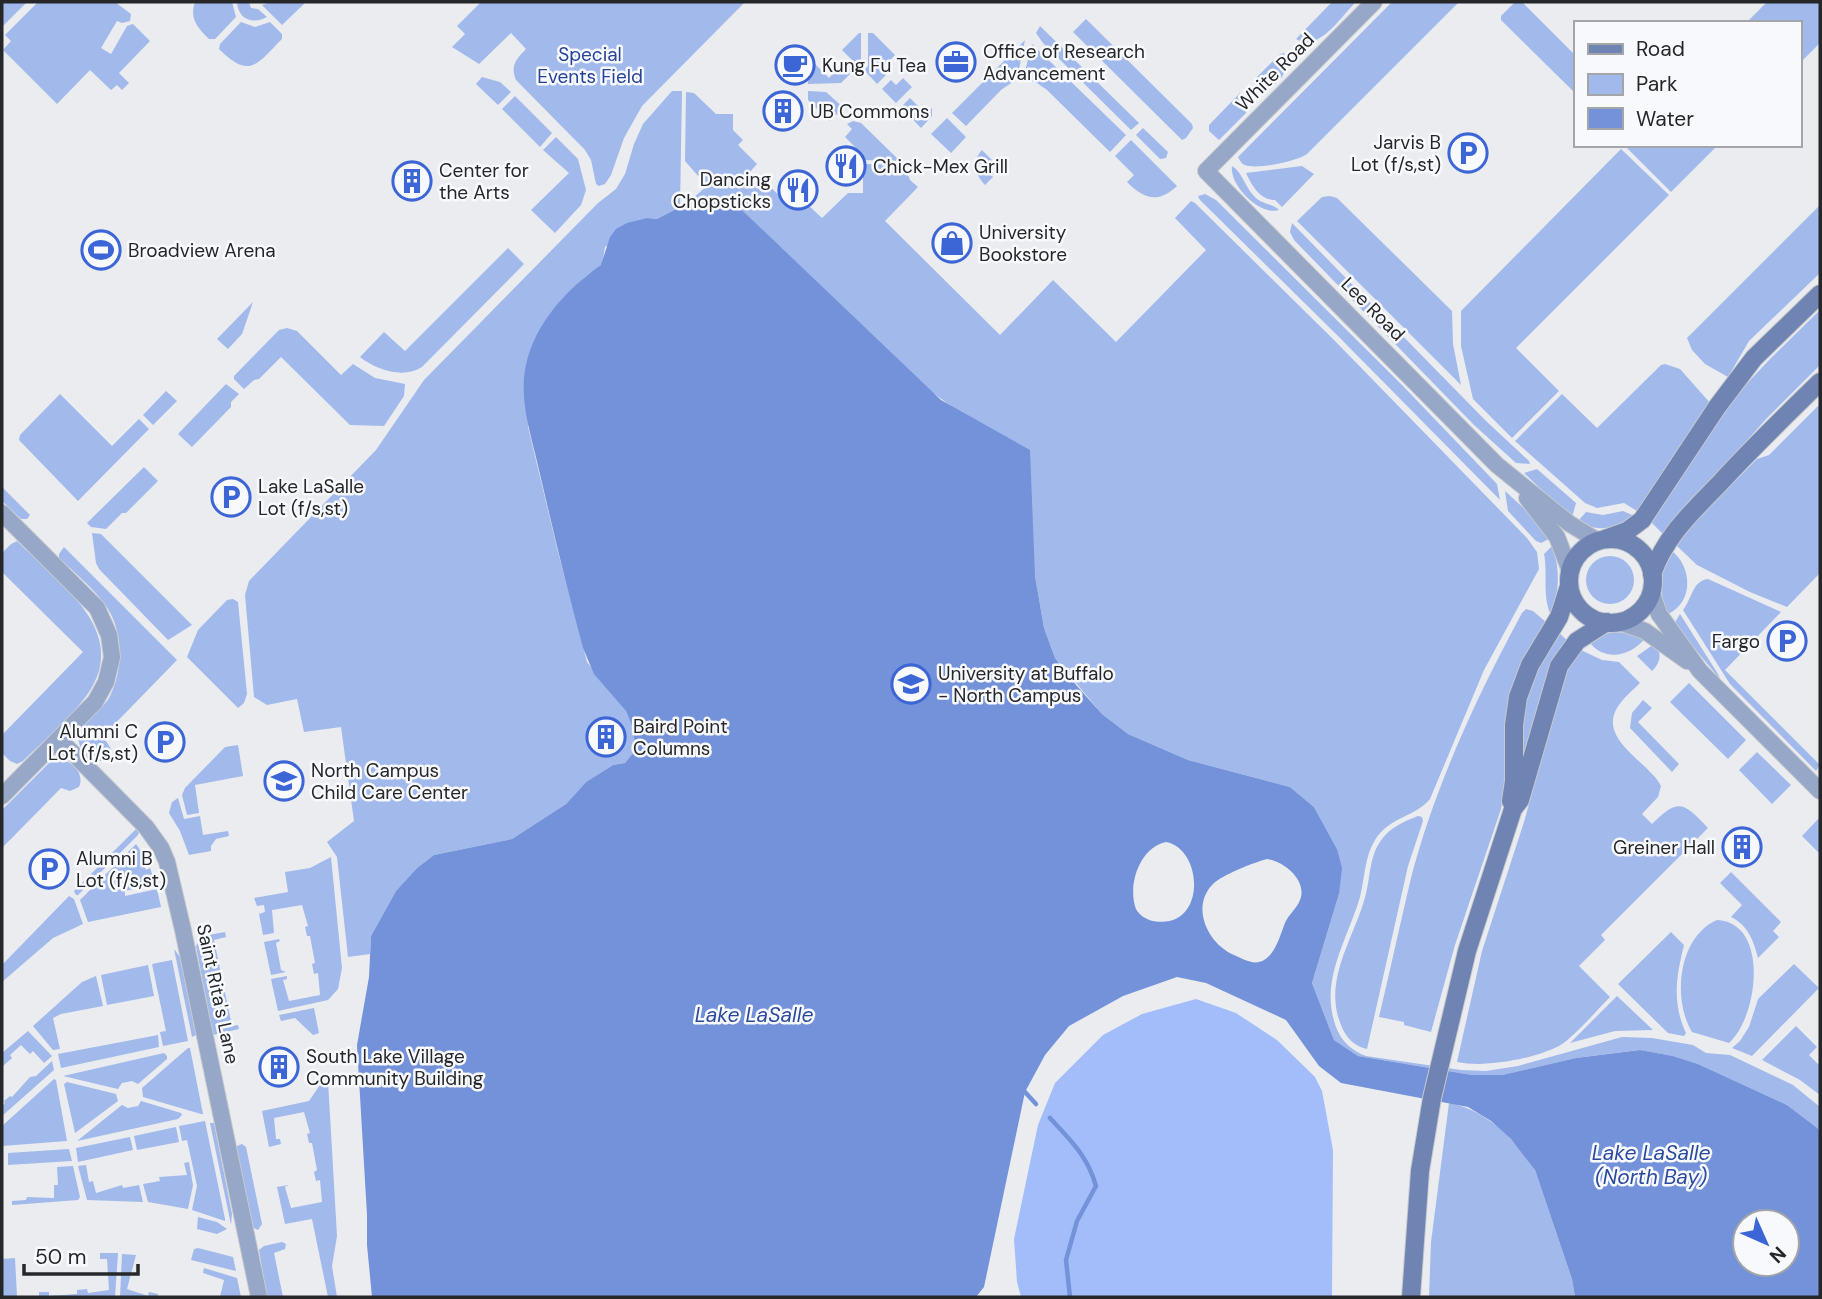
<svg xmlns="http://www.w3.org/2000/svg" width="1822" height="1299" font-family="'DM Sans',sans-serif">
<rect width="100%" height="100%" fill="#eaecf0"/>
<!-- green -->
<g fill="#a2b9eb">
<path d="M2,2H27L2,27Z"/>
<path d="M38,2H115L131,14L130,21L122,23L117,21L101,48L111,54L127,26L133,24L150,41L119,73L129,83L122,90L117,85L111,90L90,70L57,104L3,50L11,41L5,35Z"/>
<path d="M195,2H232L236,17L215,39H209C198,28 189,19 195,2Z"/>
<path d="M237,2H249L251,8L258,9L267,17C252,25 238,19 237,2Z"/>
<path d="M272,2H306L282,25L262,5Z"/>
<path d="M481,2H745L642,106L624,138L611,175L605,184L599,186L596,184L591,160L585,150L516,80C510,66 516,59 526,49L511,33L479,64L452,47L465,34L457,26Z"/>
<path d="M1332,2H1353L1354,4C1339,19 1319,52 1296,39Z"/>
<path d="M1392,2H1459L1307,154C1298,161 1256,170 1245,165C1241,164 1240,160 1238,157Z"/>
<path d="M1515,2H1522L1575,55V93L1501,20V16Z"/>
<path d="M1767,2H1820V43L1799,64V23H1746Z"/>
<path d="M1086,19L1192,124L1193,128L1186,138L1182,140L1073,32Z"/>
<path d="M241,22L255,27L270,22L282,34V39C257,64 250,80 219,49L220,44Z"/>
<path d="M1040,26L1139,123L1131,130L1043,43L1036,33Z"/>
<path d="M859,33H861V63L858,66L842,50Z"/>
<path d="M868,33H873L895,55L881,69L886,75L877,84L864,70L868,66Z"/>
<path d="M1025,40L1017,79L1001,90L966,126L952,113Z"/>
<path d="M1032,44L1126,135L1110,152L1047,90L1037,83L1023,79Z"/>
<path d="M1284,53C1290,68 1283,79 1270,88H1261L1254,82L1255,79L1280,54Z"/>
<path d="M845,61L854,70L841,83L808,84V71L815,64L829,78Z"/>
<path d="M482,77L500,82L511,92L498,105L476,84Z"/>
<path d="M903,78L912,87L896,103L882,89L891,80L896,85Z"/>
<path d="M672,91H682L680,207L657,219L646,218L605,247L602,265L585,277L561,300L528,427L558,552L587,662L626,711L632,726L636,749L625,763L613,765L586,782L566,804L512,839L434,855L417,868L396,891L371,936L370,954L348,957L337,857L327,842L354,821L341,727L304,732L297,699L267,705L254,697L245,595L249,581L376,450L424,380L598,203L616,189L625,174L634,144L643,124Z"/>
<path d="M808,91L826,92L844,108L843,119L837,114L829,121L808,100Z"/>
<path d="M686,92L694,93L716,114H733V130L743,140L738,145L757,164L748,174L763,189L768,185L783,199L788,194L802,209L807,204L822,218L848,193H863V164L904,165L910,180L918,187L885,221L1000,335L1053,280L1116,342L1206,250L1175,218L1191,201L1195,203L1334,340L1527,538L1537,552L1539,569L1484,670L1430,799C1414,818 1390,816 1375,840C1364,858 1365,878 1360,897C1347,941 1319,981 1336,1027C1341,1041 1352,1051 1366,1056L1461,1070L1486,1071L1518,1066L1622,1037L1652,1038L1693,1045L1706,1053L1730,1055L1793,1085L1820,1107V1130L1787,1105L1698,1064L1673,1056L1639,1050L1576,1058L1502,1075H1472L1358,1056L1334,1040L1312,983L1339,894L1337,849L1314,807L1290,787L1188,760L1128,734L1102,714L1055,658L1044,628L1035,576L959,412L928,389L742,210L731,205L686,207V204L707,186L685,161Z"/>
<path d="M1240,93L1248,102L1246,113L1219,140L1209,131V125Z"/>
<path d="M515,96L552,133L540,147L502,109Z"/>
<path d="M910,98L926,114L932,108V116L921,128L901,107Z"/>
<path d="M947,118L966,137L951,153L931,134Z"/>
<path d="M853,121L861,123L900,161L863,160L862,154L845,137L852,129L847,124Z"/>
<path d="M1143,128L1168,152L1166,158L1160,159L1136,135Z"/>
<path d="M556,137L578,159L586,190L581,205L555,233L531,210L569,173L543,150Z"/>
<path d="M1131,140L1177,186C1158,204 1144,199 1127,182L1134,175L1115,156Z"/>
<path d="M1624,145H1718L1671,192Z"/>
<path d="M1621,149L1669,195L1516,348L1559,391L1512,438L1473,399L1461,346V311Z"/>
<path d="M982,150L992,160L984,168L993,177L985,185C975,174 971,162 982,150Z"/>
<path d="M1232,166C1242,172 1245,186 1253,195C1263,206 1270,202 1279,210C1260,216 1229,185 1232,166Z"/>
<path d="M1302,166L1314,174L1282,207L1275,200C1260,200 1252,186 1246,173Z"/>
<path d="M1205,194L1216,200L1402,385L1497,484L1500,500L1338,336L1200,200L1198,196Z"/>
<path d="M1330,196L1337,198L1452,311L1453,344L1461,385L1297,221L1322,197Z"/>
<path d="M1820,205V273L1749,341L1728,377L1705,364L1692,350L1687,338Z"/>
<path d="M1292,223L1486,421L1529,461L1530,464L1516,463L1474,425L1294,240L1290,232Z"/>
<path d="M508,248L524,264L422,367C404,379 376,370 360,357L384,332L405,351Z"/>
<path d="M253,302L242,334L228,349L217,339Z"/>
<path d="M1820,310V365L1766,419L1664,535L1650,521L1716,422L1737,394L1771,358Z"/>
<path d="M287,328L297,331L341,375L353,364L375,378L405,384L404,396L384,426L350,425L281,357L259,379L254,380L244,389L234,379V376L279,330Z"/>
<path d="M1665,364L1680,369L1711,404L1637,511L1624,503L1597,508L1585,503L1515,441L1562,394L1597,428L1661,365Z"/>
<path d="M226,384L239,394L231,402V407L192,447L178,434Z"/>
<path d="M166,391L177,401L153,425L143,415Z"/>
<path d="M60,394L112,446L139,419L149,429L78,501L19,440L20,435Z"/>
<path d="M1820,404V573L1787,607L1750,592L1697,565L1677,546L1676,540L1757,459L1769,455Z"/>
<path d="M144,467L158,481L126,513H122L106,529L91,527L87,523Z"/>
<path d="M1537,469L1576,503L1573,514L1569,516L1524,473Z"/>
<path d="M2,487L30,515L27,519H21L2,501Z"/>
<path d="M1505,491L1528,512L1549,539L1541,543L1536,541L1508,511Z"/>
<path d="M1623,511L1632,515L1631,521C1612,528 1597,533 1578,521L1586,512L1603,515Z"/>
<path d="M92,533L101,534L192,625L168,640L99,569L96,563Z"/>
<path d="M17,541C57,581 133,632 87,695C70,719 44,740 23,761L17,764L10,761L2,753V735L83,652L2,572V553L11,544Z"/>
<path d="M1552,546C1561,570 1559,592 1551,615C1542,596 1548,574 1544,554Z"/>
<path d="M64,547L177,660L103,736L111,749L108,757L101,761C90,760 76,748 79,736C82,721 102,710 109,698C123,672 124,635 108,609C96,590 76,574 59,558V554Z"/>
<path d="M1672,551C1692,567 1694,602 1668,614C1658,593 1659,570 1672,551Z"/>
<circle cx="1610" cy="580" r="24"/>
<path d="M1708,579L1781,612L1725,670L1820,765L1816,771L1730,684L1683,610C1692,599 1692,581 1708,579Z"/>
<path d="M233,599L238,602L247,694L244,703L238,708L187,657L198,630L227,600Z"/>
<path d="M1526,609L1533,611L1547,623L1523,665L1501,809L1455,945L1431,1032L1404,1025V1022L1379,1017C1390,971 1400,924 1411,878C1435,786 1477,696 1522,613Z"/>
<path d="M1680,614L1718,674L1720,679L1674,624Z"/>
<path d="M1614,632L1627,633L1645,638C1632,656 1605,662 1590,643L1601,635Z"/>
<path d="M1559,633L1568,641L1524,764L1521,763L1522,713L1534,673Z"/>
<path d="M1654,644C1663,653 1660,663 1652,671L1637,656Z"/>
<path d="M1581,650L1602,660L1619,662L1640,683C1632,691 1623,698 1617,708C1598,740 1650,763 1661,786L1658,797L1642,814L1652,824C1679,797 1684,803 1708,828L1601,935L1605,940L1579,966L1610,997C1598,1009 1572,1039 1559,1046C1533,1059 1486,1068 1457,1062L1482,951L1524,822L1563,681L1567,670Z"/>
<path d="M1689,683L1746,740L1728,759L1670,702Z"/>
<path d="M1643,700L1652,708L1638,722L1679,764L1672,772L1630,728L1632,713Z"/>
<path d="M238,745L243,776L195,785L199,813L187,815L182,795L185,788L225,747Z"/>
<path d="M1757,752L1791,785L1772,804L1739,770Z"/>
<path d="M59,759C72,761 85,773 79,787L70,791L61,788L2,848V810L49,763Z"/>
<path d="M178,798L184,819L200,816L203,835L228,831L229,836L216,839L211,846V851L189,855L180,831L169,813L172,802Z"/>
<path d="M1418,816L1422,817L1423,821L1408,866L1367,1049C1354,1046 1346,1038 1341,1025C1323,982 1352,941 1364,901C1371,880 1368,857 1382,839C1391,827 1405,821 1418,816Z"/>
<path d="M1820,817V854L1802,836Z"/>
<path d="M136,829L139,833L137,836L78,895H76L74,891Z"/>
<path d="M136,844L147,860L143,862L146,870L150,868L156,884L125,891V896L157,889L161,907L88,922L80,900Z"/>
<path d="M331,857L342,968L338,989L328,1000L278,1011L271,979L287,976V979L283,980L289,1001L320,995L318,973L314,974L312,964L315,963L310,936H307L305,927L308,926L302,905L272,910L274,933L263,935L259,914L265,912L264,905L257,906L254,898L288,892L285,872L310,868Z"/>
<path d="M1731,872L1781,922L1773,931L1779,937L1758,958C1754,942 1748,925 1731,917L1742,905L1720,883Z"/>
<path d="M69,896L74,899L83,924L53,938L2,982V965Z"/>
<path d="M1717,920C1770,923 1758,1017 1729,1043L1692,1032C1672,999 1678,937 1717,920Z"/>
<path d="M225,932L226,937L214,940L232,1026L238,1025L239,1029L213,1035L196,946L203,936Z"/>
<path d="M1671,932L1684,945C1676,977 1672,1003 1686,1033L1684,1036L1668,1033L1618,984Z"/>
<path d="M279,939L280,941L276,943L281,970L286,972L271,975L264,942Z"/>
<path d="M174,949L180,957L196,1035L192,1037Z"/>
<path d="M172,960L188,1041L163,1046L160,1032L166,1031L152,964Z"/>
<path d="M1794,964L1819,988L1752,1056L1732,1048L1740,1041L1749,1027L1758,999Z"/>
<path d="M148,965L154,996L107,1005L101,975Z"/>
<path d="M96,976L103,1006L61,1014L53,1018L60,1049L53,1050L33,1026L82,982Z"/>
<path d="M1617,996L1653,1030L1615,1031L1570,1043Z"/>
<path d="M314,1008L319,1033L313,1035L295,1018L281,1021L279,1015Z"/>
<path d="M1796,1026L1817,1047L1809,1055L1818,1064L1820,1062V1095L1800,1080L1762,1060Z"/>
<path d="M28,1031L52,1056L44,1063L33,1051L30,1054L21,1045L10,1055L12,1058L3,1066L2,1053Z"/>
<path d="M158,1035L159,1047L61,1068L58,1054Z"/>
<path d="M188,1048H190L203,1114H201L143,1097L142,1088Z"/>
<path d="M164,1053L167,1056V1059L138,1084L132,1081L122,1083L118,1089L63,1076Z"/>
<path d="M52,1061L54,1070L2,1116V1107L5,1103L4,1101L10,1096L12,1097L30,1077L36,1076Z"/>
<path d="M54,1079L56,1080L67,1141L2,1146V1126Z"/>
<path d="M328,1081L337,1236L332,1266L337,1297H328L312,1219L285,1224L277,1187L289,1185L285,1187L291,1208L322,1202L320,1180L316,1181L314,1172L317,1170L312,1143H309L307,1134L310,1133L304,1112L274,1118L276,1139H280L281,1144L269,1147L262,1111L309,1101L322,1082Z"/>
<path d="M67,1082L116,1094L118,1101L75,1133L64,1084Z"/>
<path d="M141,1101L181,1113L182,1115L178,1119L77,1141L122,1105L128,1108L138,1106Z"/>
<path d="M1449,1103C1486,1110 1515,1139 1535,1170L1572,1279L1575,1297H1429L1431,1242Z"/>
<path d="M205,1121L225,1219V1221L192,1210L197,1186L187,1140L182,1141L179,1126Z"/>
<path d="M210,1123H214L232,1214L231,1225Z"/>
<path d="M176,1127L179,1142L137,1150L134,1136Z"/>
<path d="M130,1137L133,1150L78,1162L76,1148Z"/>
<path d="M242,1144L246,1147L262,1224L258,1230L252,1227L237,1149V1146Z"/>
<path d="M69,1149L72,1161L8,1165V1153Z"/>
<path d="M189,1162L193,1185L188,1209L148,1202L143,1184L160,1181L159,1177L187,1175L184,1163Z"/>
<path d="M86,1165L89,1182L93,1181L96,1193L122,1185L123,1188L139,1185L143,1202L87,1200L78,1166Z"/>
<path d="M73,1166L80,1197L78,1200L12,1205V1201L26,1200L27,1197L54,1198V1185H58L57,1167Z"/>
<path d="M198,1217L217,1222L227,1229L217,1234L197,1229Z"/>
<path d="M282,1242L286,1244L285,1249L274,1253L283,1297H267L259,1250L264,1246Z"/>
<path d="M198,1248L233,1257L236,1271L191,1260L194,1249Z"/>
<path d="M100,1253H118L115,1297H2V1259L15,1258L17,1296H39V1292H49V1296L77,1294V1290L87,1289L88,1293L109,1290L107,1259H100Z"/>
<path d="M122,1254L136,1255L127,1289L148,1296L149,1292L158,1294L157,1297H120Z"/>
<path d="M204,1268L237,1278L241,1297H220L224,1280L203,1273Z"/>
</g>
<!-- forest -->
<path fill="#a2bdf9" d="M1196,999L1236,1013L1277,1040L1315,1077L1322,1091L1333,1150L1332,1297H1021L1017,1282L1014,1239L1038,1125L1055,1083L1103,1035L1142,1014Z"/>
<!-- water -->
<path fill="#7392d9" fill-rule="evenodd" d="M712,205H731L742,210L941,400L1030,450L1035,576L1044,628L1055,658L1077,686L1102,714L1128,734L1188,760L1290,787L1314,807L1337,849L1342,868L1339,894L1312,983L1334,1040L1358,1056L1472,1075H1502L1576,1058L1640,1050L1673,1056L1698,1064L1787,1105L1820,1130V1297H1575L1572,1279L1535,1170L1511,1139L1491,1121L1468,1107L1341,1083L1319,1066L1286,1020L1206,983L1177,977L1123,996L1069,1026L1045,1055L1025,1092L984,1287L976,1297H372L367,1245V1215L357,1045L369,977L371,936L396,891L417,868L434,855L512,839L566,804L586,782L613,765L625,763L636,749L632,726L626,711L594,674L583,648C567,589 553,530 539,470C532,438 518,399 526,365C535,323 567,289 601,265L610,237L616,229L627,223L647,218L657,219L680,207ZM1166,842C1204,849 1207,931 1153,921C1147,920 1139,915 1136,909C1127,885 1140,847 1166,842ZM1267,859C1284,861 1308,881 1300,900C1297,908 1289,914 1285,923C1280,935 1275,958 1259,962C1251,964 1241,958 1234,955C1208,944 1190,907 1213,884C1222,875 1255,862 1267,859ZM1745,1222H1787V1264H1745Z"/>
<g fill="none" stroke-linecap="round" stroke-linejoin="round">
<!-- stream -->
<g stroke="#7392d9" stroke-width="4.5">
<path d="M1025,1092L1036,1104"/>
<path d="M1050,1118C1071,1141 1087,1155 1096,1186L1077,1221L1066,1260L1070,1297"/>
</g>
<!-- tertiary casing -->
<g stroke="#c7c9cc" stroke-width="18">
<g id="tertiary">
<path d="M1374,2L1206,171L1497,465L1570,524L1598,541"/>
<path d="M1527,498L1557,537L1570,571"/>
<path d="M2,513L97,608L109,635L112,657L106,682L95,702L2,796"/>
<path d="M1651,591L1659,614L1700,671L1820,791"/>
<path d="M1619,622L1645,631L1687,661"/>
<path d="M59,739L146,827L161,848L167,862L183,930L259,1297"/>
</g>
</g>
<!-- secondary casing -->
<g stroke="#c7c9cc" stroke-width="20">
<g id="secondary">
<path d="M1605,539L1627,531L1642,520L1717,407L1754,358L1820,294"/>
<circle cx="1611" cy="581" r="42"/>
<path d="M1652,574C1666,535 1692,512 1720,483C1752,448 1786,415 1820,382"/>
<path d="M1511,801L1514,781V725L1518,697L1530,665L1559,617L1569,586"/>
<path d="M1411,1297L1420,1171L1432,1098L1467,951L1513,809L1520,800L1559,666L1577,641L1607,622"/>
</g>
</g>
<!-- tertiary -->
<use href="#tertiary" stroke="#97a7c7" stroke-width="16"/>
<!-- secondary -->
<use href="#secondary" stroke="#6f84b3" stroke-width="18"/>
</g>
<!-- icons -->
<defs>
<g id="office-ring" transform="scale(2.0125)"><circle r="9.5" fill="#f7f9fd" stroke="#3c65d6" stroke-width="1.5"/><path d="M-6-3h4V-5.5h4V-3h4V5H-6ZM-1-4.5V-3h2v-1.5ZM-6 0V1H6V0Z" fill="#3c65d6"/></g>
<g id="cafe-ring" transform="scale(2.0125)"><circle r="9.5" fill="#f7f9fd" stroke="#3c65d6" stroke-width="1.5"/><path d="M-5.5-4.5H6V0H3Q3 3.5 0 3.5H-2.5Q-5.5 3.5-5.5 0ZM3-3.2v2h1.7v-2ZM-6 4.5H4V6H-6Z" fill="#3c65d6"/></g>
<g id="building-ring" transform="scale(2.0125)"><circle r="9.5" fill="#f7f9fd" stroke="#3c65d6" stroke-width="1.5"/><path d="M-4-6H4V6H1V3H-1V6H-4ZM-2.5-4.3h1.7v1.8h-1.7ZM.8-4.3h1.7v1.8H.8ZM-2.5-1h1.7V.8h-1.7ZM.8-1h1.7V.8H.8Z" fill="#3c65d6"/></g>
<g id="parking-ring" transform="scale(2.0125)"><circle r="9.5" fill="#f7f9fd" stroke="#3c65d6" stroke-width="1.5"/><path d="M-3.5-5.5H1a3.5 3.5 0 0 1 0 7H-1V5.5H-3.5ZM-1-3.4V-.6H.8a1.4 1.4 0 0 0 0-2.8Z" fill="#3c65d6"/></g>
<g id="restaurant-ring" transform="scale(2.0125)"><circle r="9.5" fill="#f7f9fd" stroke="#3c65d6" stroke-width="1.5"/><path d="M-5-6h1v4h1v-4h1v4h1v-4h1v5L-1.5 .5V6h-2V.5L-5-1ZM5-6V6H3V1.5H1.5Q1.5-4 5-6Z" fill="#3c65d6"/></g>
<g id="shop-ring" transform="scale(2.0125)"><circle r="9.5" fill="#f7f9fd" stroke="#3c65d6" stroke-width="1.5"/><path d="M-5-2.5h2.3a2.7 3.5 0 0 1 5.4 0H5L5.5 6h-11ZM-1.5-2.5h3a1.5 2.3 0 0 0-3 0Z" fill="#3c65d6"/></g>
<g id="stadium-ring" transform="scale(2.0125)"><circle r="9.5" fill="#f7f9fd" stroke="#3c65d6" stroke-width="1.5"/><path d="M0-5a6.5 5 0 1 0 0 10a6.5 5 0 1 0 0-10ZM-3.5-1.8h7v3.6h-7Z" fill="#3c65d6"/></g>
<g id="university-ring" transform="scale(2.0125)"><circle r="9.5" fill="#f7f9fd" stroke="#3c65d6" stroke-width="1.5"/><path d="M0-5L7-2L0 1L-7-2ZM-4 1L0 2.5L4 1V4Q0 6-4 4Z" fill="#3c65d6"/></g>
<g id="school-ring" transform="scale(2.0125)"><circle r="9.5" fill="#f7f9fd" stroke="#3c65d6" stroke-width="1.5"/><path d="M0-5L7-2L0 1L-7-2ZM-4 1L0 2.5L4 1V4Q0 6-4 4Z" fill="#3c65d6"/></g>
</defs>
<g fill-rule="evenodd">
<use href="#office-ring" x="956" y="62"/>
<use href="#cafe-ring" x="795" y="65"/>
<use href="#building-ring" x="783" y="111"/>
<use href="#parking-ring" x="1468" y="153"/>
<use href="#restaurant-ring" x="846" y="166"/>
<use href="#building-ring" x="412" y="181"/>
<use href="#restaurant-ring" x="798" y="190"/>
<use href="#shop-ring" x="952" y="243"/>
<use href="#stadium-ring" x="101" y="250"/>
<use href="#parking-ring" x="231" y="497"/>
<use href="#parking-ring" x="1787" y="641"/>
<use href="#university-ring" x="911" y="684"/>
<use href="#building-ring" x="606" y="737"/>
<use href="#parking-ring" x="165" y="742"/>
<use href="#school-ring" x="284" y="781"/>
<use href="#building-ring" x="1742" y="847"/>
<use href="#parking-ring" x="49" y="869"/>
<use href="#building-ring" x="279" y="1067"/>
</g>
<g text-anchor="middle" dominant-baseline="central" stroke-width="5" stroke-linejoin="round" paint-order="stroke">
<!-- poi labels -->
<g font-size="19" fill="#262728" stroke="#f7f9fd" text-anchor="start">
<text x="983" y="51">Office of Research<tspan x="983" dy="22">Advancement</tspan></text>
<text x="822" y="65">Kung Fu Tea</text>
<text x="810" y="111">UB Commons</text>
<text x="1441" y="142" text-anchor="end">Jarvis B<tspan x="1441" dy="22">Lot (f/s,st)</tspan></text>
<text x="873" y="166">Chick-Mex Grill</text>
<text x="439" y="170">Center for<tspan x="439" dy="22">the Arts</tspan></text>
<text x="771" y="179" text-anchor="end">Dancing<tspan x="771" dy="22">Chopsticks</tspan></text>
<text x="979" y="232">University<tspan x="979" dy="22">Bookstore</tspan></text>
<text x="128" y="250">Broadview Arena</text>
<text x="258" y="486">Lake LaSalle<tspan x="258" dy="22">Lot (f/s,st)</tspan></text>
<text x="1760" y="641" text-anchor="end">Fargo</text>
<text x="938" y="673">University at Buffalo<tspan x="938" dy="22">- North Campus</tspan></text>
<text x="633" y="726">Baird Point<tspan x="633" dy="22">Columns</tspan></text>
<text x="138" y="731" text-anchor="end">Alumni C<tspan x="138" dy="22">Lot (f/s,st)</tspan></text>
<text x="311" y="770">North Campus<tspan x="311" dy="22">Child Care Center</tspan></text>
<text x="1715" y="847" text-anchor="end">Greiner Hall</text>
<text x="76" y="858">Alumni B<tspan x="76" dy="22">Lot (f/s,st)</tspan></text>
<text x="306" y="1056">South Lake Village<tspan x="306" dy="22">Community Building</tspan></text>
</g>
<!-- park labels -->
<g font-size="19" fill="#244296" stroke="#f7f9fd">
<text x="590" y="54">Special<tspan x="590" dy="22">Events Field</tspan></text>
</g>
<!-- street labels -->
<g font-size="19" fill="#262728" stroke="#f7f9fd">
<text transform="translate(1275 72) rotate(-45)">White Road</text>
<text transform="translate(1373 309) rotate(45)">Lee Road</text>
<text transform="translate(218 994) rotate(78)">Saint Rita's Lane</text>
</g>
<!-- water labels -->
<g font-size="21" font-style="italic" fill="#2b4a9e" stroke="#f7f9fd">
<text x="754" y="1015">Lake LaSalle</text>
<text x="1651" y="1153">Lake LaSalle<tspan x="1651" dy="24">(North Bay)</tspan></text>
</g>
</g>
<!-- border -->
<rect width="1822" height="1299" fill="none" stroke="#262728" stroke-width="7"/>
<!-- legend -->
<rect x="1574" y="21" width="228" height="126" fill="#f7f9fd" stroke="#a3a5a8" stroke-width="2"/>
<rect x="1588" y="44" width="35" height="10" fill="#6f84b3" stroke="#a3a5a8" stroke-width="2"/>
<text x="1636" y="56" font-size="21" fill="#262728">Road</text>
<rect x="1588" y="74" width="35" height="21" fill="#a2b9eb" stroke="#a3a5a8" stroke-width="2"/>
<text x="1636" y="91" font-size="21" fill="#262728">Park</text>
<rect x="1588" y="108" width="35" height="21" fill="#7392d9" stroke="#a3a5a8" stroke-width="2"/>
<text x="1636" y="126" font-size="21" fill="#262728">Water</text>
<!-- north arrow -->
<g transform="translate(1766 1243) rotate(135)"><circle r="33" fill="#f7f9fd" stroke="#a3a5a8" stroke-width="2"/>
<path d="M0-5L12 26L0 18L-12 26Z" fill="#3c65d6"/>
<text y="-10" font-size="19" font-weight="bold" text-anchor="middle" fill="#262728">N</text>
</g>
<!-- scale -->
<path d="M24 1264v10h114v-10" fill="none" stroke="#262728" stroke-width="3.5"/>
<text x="35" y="1264" font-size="21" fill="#262728" stroke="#f7f9fd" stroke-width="5" paint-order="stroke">50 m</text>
</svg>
